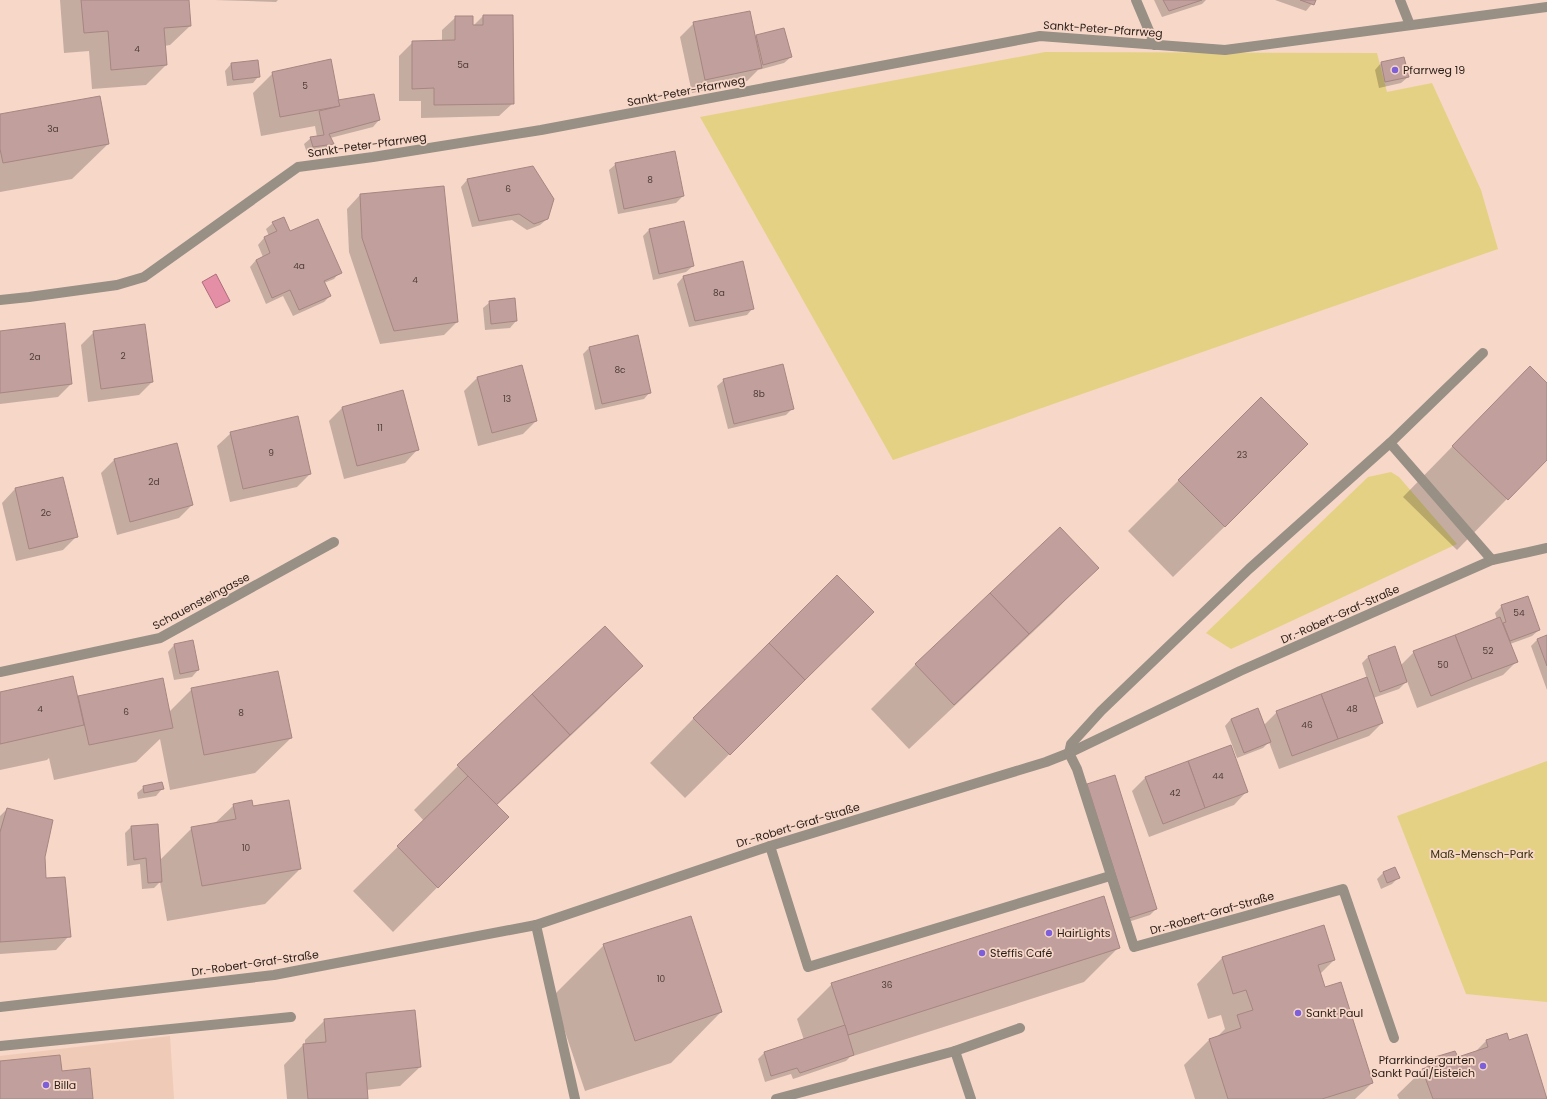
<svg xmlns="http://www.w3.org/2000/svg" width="1547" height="1099" font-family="Poppins,sans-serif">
<rect width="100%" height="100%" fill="#f7d7c8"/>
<!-- built -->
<path fill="#efcab6" d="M170,1036L174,1099H0V1056Z"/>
<!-- green -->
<g fill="#e5d184">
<path d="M1045,52L1377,53L1387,92L1432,83L1481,190L1498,249L893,460L700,117Z"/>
<path d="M1391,472L1399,477L1457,544L1231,649L1206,633L1368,477Z"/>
<path d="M1547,761V1002L1466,994L1397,816Z"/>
</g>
<!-- water -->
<path fill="#e58fa7" stroke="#ad6d7c" d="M216,274L230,301L216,308L202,282Z"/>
<!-- shadow -->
<g fill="#0003">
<path d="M60,0H188L190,26L170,45L164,46L166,65L146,85L92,89L89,51L64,53Z"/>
<path d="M214,0H278L276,2Z"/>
<path d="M1154,0H1206L1202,4L1162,17Z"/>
<path d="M1275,0H1315L1306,11Z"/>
<path d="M483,16H512L513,103L499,116L421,118V101H399V56L413,42H442V30L456,17L472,27Z"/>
<path d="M694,23L754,38L756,36L784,29L791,57L784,63L758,70L747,81L692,93L680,37Z"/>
<path d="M1381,63L1408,77L1401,83L1379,88L1375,70Z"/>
<path d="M231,64L259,76L253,83L227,86L225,71Z"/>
<path d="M273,73L338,101L379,120L373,127L330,138L332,143L326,150L307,153L304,144L311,138L317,137L315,126L261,136L253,93Z"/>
<path d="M0,115L108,144L72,179L0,192Z"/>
<path d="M616,164L683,196L676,203L618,214L609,170Z"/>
<path d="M532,167L547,219L540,225L527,230L512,220L472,227L461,187L467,180Z"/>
<path d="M360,195L457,322L444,335L380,344L349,252L347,209Z"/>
<path d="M273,223L289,232L340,272L334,279L324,283L330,296L324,302L293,316L283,296L266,304L250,267L256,260L263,257L258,245L264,238L269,236L266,229Z"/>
<path d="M649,230L693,266L686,272L653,280L643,236Z"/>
<path d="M742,262L753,308L747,315L689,327L677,284L683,277Z"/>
<path d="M490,302L516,321L510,328L485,330L483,308Z"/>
<path d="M0,332L71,384L58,397L0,404Z"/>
<path d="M94,332L152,382L139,395L88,402L81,345Z"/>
<path d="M590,347L650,392L644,399L595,410L583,354Z"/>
<path d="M1530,367L1547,384V458L1457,550L1403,497Z"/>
<path d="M477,378L536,421L523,434L478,446L464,391Z"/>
<path d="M724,380L793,408L786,415L728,429L717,386Z"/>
<path d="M1261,398L1257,495L1173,577L1128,531Z"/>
<path d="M342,408L418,449L405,463L344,479L329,421Z"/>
<path d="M231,433L310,474L297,487L230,502L217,446Z"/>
<path d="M176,444L192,505L179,518L117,535L101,473L114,460Z"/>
<path d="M62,478L76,537L63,550L16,561L2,503L15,489Z"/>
<path d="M1097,568L1053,613L909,749L871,709L916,664Z"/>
<path d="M1502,606L1539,630L1532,636L1510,644L1517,661L1503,675L1417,708L1407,681L1399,689L1373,698L1382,723L1369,736L1279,769L1269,742L1263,748L1237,758L1225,726L1231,719L1264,725L1277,712L1367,679L1362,663L1368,657L1394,647L1400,666L1414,652L1497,620L1495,613Z"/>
<path d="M873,612L685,798L650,763L694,718Z"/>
<path d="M1547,636V690L1531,646L1538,639Z"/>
<path d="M174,645L198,670L192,677L174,680L168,652Z"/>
<path d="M642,666L597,711L496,806L507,817L393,932L353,891L424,821L414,810L458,766Z"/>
<path d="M192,689L291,738L255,773L170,790L160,739L136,762L54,780L49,758L47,760L0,770V693L77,698L79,696L169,712Z"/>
<path d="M1230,746L1247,791L1234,805L1149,837L1132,791L1145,778Z"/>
<path d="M144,787L162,789L156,796L138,799L137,793Z"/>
<path d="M1081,791L1156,909L1150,915L1122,924Z"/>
<path d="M234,805L252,807L300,869L265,904L167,921L160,882L154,888L142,889L140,864L127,866L125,833L131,827L159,861L192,828L214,824Z"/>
<path d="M7,809L44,857L45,879L69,936L56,950L0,954V816Z"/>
<path d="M1383,873L1399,877L1392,884L1381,889L1377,879Z"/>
<path d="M1324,926L1334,960L1320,974L1324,988L1372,1083L1355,1099H1195L1184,1065L1209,1040L1216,1038L1225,1029L1221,1015L1208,1019L1197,984L1222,958Z"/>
<path d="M604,945L721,1012L671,1063L585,1091L553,996Z"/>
<path d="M1119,947L1084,982L850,1057L846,1061L793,1079L791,1074L765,1082L758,1059L764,1053L804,1040L797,1019L832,984Z"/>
<path d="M325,1020L420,1067L400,1086L366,1090L367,1099H287L284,1065L303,1045H305V1040Z"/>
<path d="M1506,1034L1509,1042L1547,1099H1399L1397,1095L1435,1058L1454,1052L1457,1059L1474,1053L1486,1041Z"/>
</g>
<!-- building -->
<g fill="#c19f9c" stroke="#a78682">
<path d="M81,0H189L191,26L164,28L167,65L111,70L108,31L84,33Z"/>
<path d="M1163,0H1202L1169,11Z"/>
<path d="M1300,0H1316L1314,5Z"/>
<path d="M750,11L762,68L705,80L693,22Z"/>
<path d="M483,15H513L514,104L434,105V88L412,89V41L455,40V16H473V25H483Z"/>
<path d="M784,28L792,57L763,65L756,35Z"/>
<path d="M1404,57L1409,77L1385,82L1381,62Z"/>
<path d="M331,59L340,106L280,117L272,72Z"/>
<path d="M258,60L260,77L233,80L231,63Z"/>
<path d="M374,94L380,120L329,134L334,144L313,147L310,137L324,135L319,111L340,106L338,100Z"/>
<path d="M100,96L109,144L3,163L0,149V114Z"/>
<path d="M675,151L684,196L624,209L615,163Z"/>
<path d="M533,166L554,199L548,219L534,224L519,214L479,221L467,179Z"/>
<path d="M444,186L458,322L394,331L362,238L360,194Z"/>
<path d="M284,217L290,231L318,219L342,273L324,281L331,296L299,310L290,290L272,298L256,260L270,253L264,237L277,231L272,222Z"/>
<path d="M684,221L694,266L659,274L649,229Z"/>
<path d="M743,261L754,309L695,321L683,276Z"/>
<path d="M515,298L517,321L491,324L489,301Z"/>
<path d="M65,323L72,384L0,393V331Z"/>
<path d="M145,324L153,382L101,389L93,331Z"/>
<path d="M638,335L651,393L602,404L589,347Z"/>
<path d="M783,364L794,409L734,424L723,379Z"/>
<path d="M522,365L537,421L492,433L477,377Z"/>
<path d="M1530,366L1547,383V460L1508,500L1452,446Z"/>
<path d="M403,390L419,450L357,466L342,407Z"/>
<path d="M1261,397L1308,444L1225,527L1178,480Z"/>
<path d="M298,416L311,474L243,489L230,432Z"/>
<path d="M177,443L193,505L130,522L114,459Z"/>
<path d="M63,477L78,537L29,549L15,488Z"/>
<path d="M1060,527L1099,568L1029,634L990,593Z"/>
<path d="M837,575L874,612L805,680L769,643Z"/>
<path d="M990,593L1029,634L954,705L915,664Z"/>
<path d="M1528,596L1540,630L1510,641L1503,623L1506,622L1501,605Z"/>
<path d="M1500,617L1518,662L1472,679L1455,635Z"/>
<path d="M605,626L643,666L570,735L532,694Z"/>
<path d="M1455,635L1472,679L1431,696L1413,651Z"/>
<path d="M1547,635V666L1537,639Z"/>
<path d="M193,640L199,670L180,674L174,644Z"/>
<path d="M769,643L805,680L730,755L693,718Z"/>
<path d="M1395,646L1407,682L1380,692L1368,656Z"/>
<path d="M278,671L292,738L204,755L191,688Z"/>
<path d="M73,676L84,725L0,744V692Z"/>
<path d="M1367,677L1383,723L1338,739L1321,694Z"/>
<path d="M163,678L173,728L89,745L78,696Z"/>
<path d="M532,694L570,735L496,805L457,765Z"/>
<path d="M1321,694L1338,739L1292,756L1276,711Z"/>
<path d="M1258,708L1271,742L1244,753L1231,719Z"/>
<path d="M1231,745L1248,792L1205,808L1188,761Z"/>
<path d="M1188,761L1205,808L1163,824L1145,777Z"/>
<path d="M1115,775L1157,909L1129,918L1087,784Z"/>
<path d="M468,776L509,817L438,888L397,846Z"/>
<path d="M162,782L164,789L144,793L143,786Z"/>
<path d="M252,800L253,806L289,800L301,869L202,886L191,827L236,819L233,804Z"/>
<path d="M7,808L53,820L45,857L46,878L65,877L71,937L0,942V832Z"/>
<path d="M158,824L162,882L148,883L146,858L134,860L131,826Z"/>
<path d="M1395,867L1400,878L1387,883L1383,872Z"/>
<path d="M1104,896L1120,948L848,1035L831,983Z"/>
<path d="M691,916L722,1012L635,1041L603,944Z"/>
<path d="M1324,925L1335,960L1318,965L1325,987L1341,982L1373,1083L1322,1099H1228L1209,1039L1241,1028L1237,1015L1253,1010L1246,990L1233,994L1222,957Z"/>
<path d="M415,1010L421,1067L366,1073L368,1099H308L303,1044L326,1042L324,1019Z"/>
<path d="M845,1025L854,1055L800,1073L797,1068L771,1076L764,1052Z"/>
<path d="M1507,1033L1509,1040L1527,1034L1547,1099H1433L1422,1069L1437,1064L1435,1057L1455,1051L1458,1057L1488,1047L1486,1040Z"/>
<path d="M60,1055L62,1071L90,1068L93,1099H0V1061Z"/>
</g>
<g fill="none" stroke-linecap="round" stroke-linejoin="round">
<!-- minor -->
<g stroke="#988f85" stroke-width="10">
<path d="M1136,0L1155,45"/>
<path d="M1400,0L1410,25"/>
<path d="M0,300L29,297L117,285L144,277L298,167L373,157L541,130L1040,36L1225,50L1547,7"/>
<path d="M1390,443L1483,353"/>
<path d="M0,672L160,638L334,542"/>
<path d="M770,846L808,967L1110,876"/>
<path d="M536,925L575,1099"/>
<path d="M0,1007L274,975L536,925L770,846L1046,762L1069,753L1240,671L1492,560L1547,548"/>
<path d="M1394,1038L1343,889L1134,947L1077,769L1069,753L1071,744L1101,711L1249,569L1390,443L1492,560"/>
<path d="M0,1046L291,1017"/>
<path d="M955,1051L971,1099"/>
<path d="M776,1099L955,1051L1020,1028"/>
</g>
</g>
<!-- markers -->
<g fill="#7d5fda" stroke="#f7d7c8" stroke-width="1.5">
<circle cx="1395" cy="70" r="4"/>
<circle cx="1049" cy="933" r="4"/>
<circle cx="982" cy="953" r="4"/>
<circle cx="1298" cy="1013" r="4"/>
<circle cx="1483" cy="1066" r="4"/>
<circle cx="46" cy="1085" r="4"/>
</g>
<g text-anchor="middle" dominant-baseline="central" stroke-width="3.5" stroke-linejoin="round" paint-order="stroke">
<!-- number labels -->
<g font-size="9" fill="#4f3e39">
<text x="137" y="49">4</text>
<text x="463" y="65">5a</text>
<text x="305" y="86">5</text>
<text x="53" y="129">3a</text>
<text x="650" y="180">8</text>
<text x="508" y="189">6</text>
<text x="299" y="266">4a</text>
<text x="415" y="280">4</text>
<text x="719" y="293">8a</text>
<text x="123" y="356">2</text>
<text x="35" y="357">2a</text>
<text x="620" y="370">8c</text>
<text x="759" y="394">8b</text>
<text x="507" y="399">13</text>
<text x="380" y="428">11</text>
<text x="271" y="453">9</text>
<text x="1242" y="455">23</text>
<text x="154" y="482">2d</text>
<text x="46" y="513">2c</text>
<text x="1519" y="613">54</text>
<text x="1488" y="651">52</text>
<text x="1443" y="665">50</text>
<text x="40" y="709">4</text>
<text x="1352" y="709">48</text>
<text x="126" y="712">6</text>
<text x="241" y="713">8</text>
<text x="1307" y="725">46</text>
<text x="1218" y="776">44</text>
<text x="1175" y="793">42</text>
<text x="246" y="848">10</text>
<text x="661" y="979">10</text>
<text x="887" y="985">36</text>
</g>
<!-- street labels -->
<g font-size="11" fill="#291e18" stroke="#f7d7c8">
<text transform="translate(1103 29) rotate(4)">Sankt-Peter-Pfarrweg</text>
<text transform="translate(686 91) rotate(-11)">Sankt-Peter-Pfarrweg</text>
<text transform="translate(367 145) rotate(-8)">Sankt-Peter-Pfarrweg</text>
<text transform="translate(201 601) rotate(-28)">Schauensteingasse</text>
<text transform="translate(1340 614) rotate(-24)">Dr.-Robert-Graf-Straße</text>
<text transform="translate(798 825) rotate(-17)">Dr.-Robert-Graf-Straße</text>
<text transform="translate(1212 913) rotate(-16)">Dr.-Robert-Graf-Straße</text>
<text transform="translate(255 963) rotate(-8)">Dr.-Robert-Graf-Straße</text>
</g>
<!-- poi labels -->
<g font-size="11" fill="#291e18" stroke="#f7d7c8" text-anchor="start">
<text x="1403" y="70">Pfarrweg 19</text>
<text x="1057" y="933">HairLights</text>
<text x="990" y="953">Steffis Café</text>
<text x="1306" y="1013">Sankt Paul</text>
<text x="1475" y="1060" text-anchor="end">Pfarrkindergarten<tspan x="1475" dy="13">Sankt Paul/Eisteich</tspan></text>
<text x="54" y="1085">Billa</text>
</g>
<!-- park labels -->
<g font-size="11" fill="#39300a" stroke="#f7d7c8">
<text x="1482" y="854">Maß-Mensch-Park</text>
</g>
</g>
</svg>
